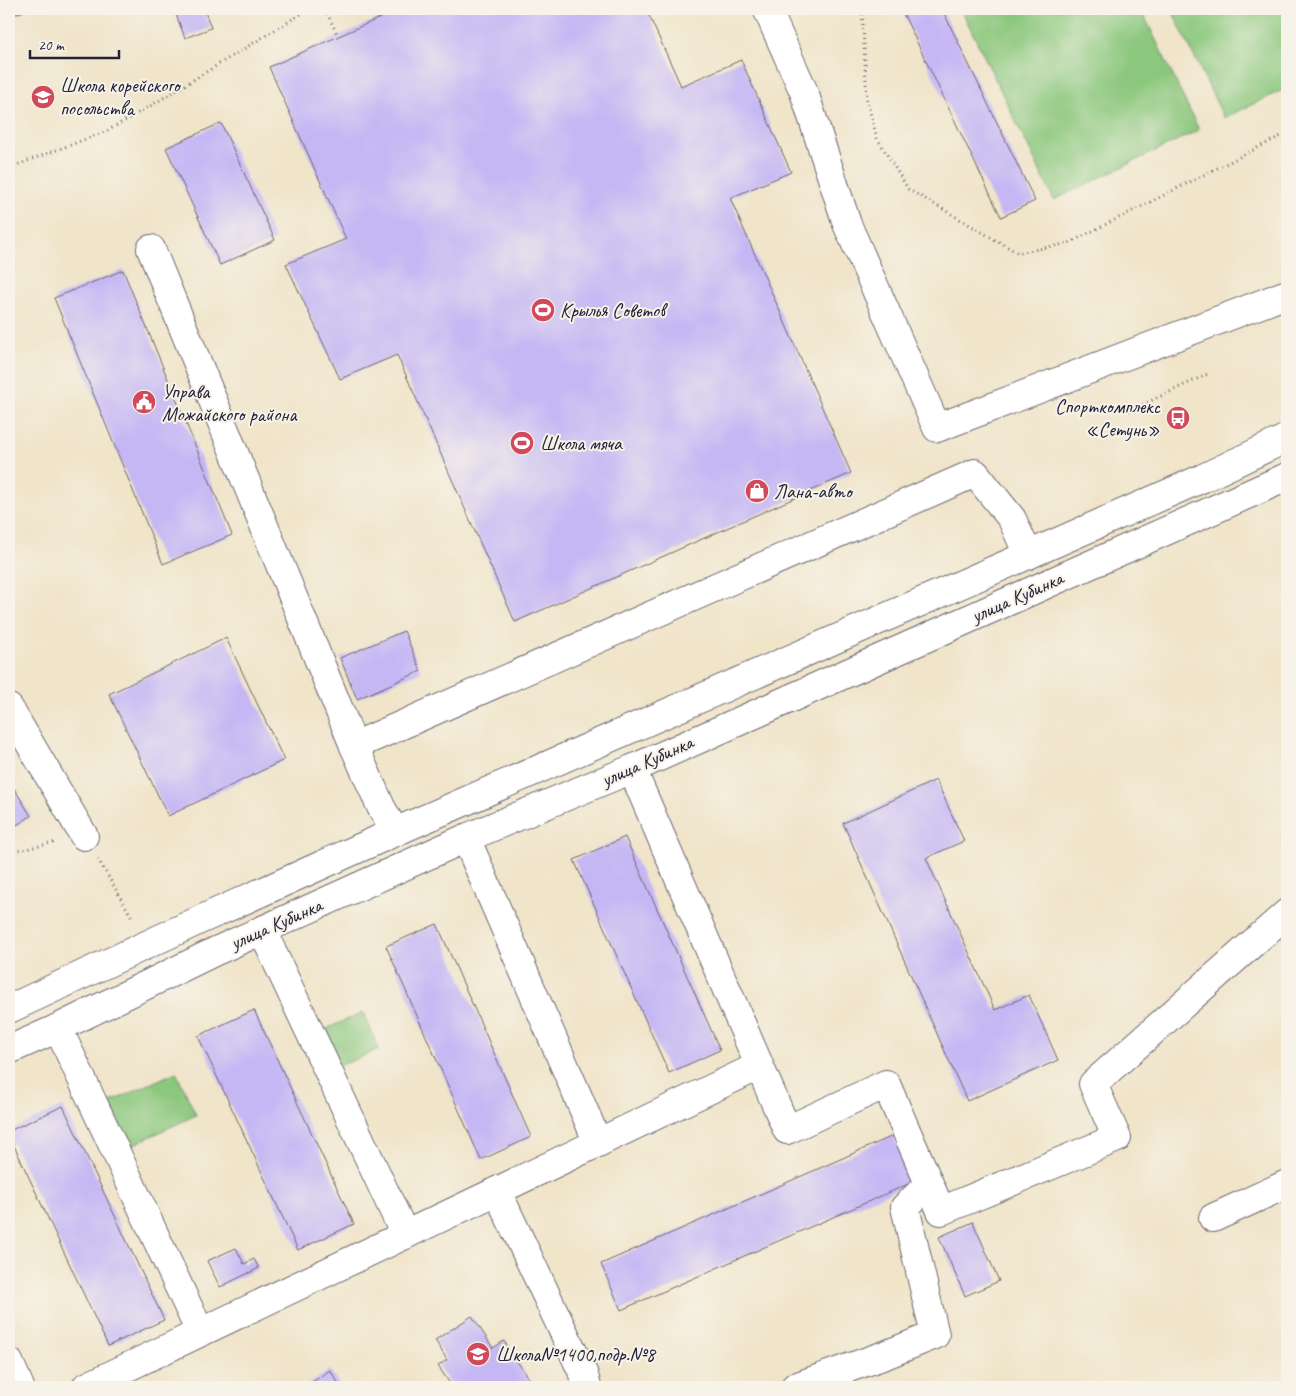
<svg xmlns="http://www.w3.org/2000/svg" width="1296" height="1396" font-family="Caveat,sans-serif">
<rect width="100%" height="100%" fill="#f7f3e8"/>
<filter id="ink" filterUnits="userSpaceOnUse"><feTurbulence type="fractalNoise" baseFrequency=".02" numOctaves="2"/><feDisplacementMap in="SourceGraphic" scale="10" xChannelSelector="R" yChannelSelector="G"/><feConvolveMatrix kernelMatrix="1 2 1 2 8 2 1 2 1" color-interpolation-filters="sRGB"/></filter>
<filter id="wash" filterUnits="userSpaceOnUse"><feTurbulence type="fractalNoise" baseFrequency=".0096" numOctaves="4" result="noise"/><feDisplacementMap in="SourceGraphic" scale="20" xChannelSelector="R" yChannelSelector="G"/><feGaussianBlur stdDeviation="1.12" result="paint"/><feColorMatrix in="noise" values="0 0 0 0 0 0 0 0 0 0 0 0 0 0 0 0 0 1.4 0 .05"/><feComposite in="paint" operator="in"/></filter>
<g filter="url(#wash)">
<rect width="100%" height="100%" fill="#f0e4c9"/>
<!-- green -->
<g fill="#8bc77d" stroke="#56745c">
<path d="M961,9H1141L1199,130L1054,200Z"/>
<path d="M1171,9H1287V88L1224,118Z"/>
<path d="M363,1012L379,1049L340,1066L324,1030Z"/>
<path d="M176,1072L196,1115L130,1146L110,1102Z"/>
</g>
<g id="blocks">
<!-- building -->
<g fill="#c5b7f4">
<path d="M9,9H28L9,17Z"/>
<path d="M174,9H204L211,28L185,38Z"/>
<path d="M400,9H646L681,86L741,60L791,172L730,198L851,473L515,622L397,355L340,379L286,264L346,239L269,67Z"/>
<path d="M901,9H942L1035,201L1001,217Z"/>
<path d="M221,123L275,240L220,265L166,148Z"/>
<path d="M123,270L232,535L163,564L54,298Z"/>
<path d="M404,631L421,671L357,699L340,658Z"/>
<path d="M226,638L284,760L168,816L109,694Z"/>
<path d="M9,780L31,816L9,830Z"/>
<path d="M936,780L964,841L926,858L995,1010L1029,995L1058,1060L967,1101L843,823Z"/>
<path d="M625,837L720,1050L669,1073L574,860Z"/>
<path d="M437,924L531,1137L481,1160L386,946Z"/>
<path d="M254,1010L354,1224L298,1250L198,1036Z"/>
<path d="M63,1106L164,1320L108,1346L9,1135V1131Z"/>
<path d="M893,1136L913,1182L621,1310L601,1264Z"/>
<path d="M973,1222L999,1281L965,1296L939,1237Z"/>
<path d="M236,1248L244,1264L254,1259L259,1268L220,1287L207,1261Z"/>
<path d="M472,1316L493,1348L504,1341L534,1387H448L451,1385L438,1366L447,1360L435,1340Z"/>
<path d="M330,1370L341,1387H310L308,1385Z"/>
</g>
</g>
</g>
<g filter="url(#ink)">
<use href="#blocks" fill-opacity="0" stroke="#6a666d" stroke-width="1"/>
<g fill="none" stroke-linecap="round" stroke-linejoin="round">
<!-- minor casing -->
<g stroke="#6a666d" stroke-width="30">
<g id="minor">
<path d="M767,9L804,92L847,224L937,428L1287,294"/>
<path d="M151,249L354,746L381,807L395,832"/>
<path d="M9,708L84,836"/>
<path d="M354,746L975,473L1012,519L1028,555"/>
<path d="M632,769L787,1130L886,1084L941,1211L1117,1138L1093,1084L1287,913"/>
<path d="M466,838L598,1143"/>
<path d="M262,930L405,1235"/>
<path d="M9,1009L202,919L395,832L1028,555L1203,478L1287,438"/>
<path d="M58,1028L200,1332"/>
<path d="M497,1191L584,1375L587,1387"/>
<path d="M1213,1218L1287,1184"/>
<path d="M9,1362L20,1387"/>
<path d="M86,1387L759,1066"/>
<path d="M795,1387L885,1355L935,1335L905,1207L929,1184"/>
</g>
</g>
<!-- major casing -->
<g stroke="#6a666d" stroke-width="30">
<path id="major" d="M9,1050L58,1028L216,951L466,838L632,769L1287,477"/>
</g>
<!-- path -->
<g stroke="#6a666d" stroke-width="3" stroke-dasharray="1 4" stroke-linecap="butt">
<path d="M325,9L338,36"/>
<path d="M862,9L867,101L877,138L908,189L1018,253L1069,243L1287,133"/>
<path d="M9,168L107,131L157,102L309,9"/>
<path d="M1129,411L1210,373"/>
<path d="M9,853L56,842"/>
<path d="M98,859L133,919"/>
</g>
<!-- minor -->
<use href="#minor" stroke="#fff" stroke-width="28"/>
<!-- major -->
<use href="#major" stroke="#fff" stroke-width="28"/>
</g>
</g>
<!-- icons -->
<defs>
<g id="school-disc" transform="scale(1.25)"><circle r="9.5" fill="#d1495b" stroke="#f7f3e8"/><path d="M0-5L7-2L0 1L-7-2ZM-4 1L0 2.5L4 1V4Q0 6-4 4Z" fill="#fff"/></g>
<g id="stadium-disc" transform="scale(1.25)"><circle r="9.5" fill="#d1495b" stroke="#f7f3e8"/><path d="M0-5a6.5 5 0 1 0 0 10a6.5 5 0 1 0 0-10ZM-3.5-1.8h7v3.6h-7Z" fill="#fff"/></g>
<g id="civic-disc" transform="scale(1.25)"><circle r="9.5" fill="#d1495b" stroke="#f7f3e8"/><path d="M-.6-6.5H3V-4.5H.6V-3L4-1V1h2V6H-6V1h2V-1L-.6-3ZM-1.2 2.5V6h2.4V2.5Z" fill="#fff"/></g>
<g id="bus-disc" transform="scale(1.25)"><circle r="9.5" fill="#d1495b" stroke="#f7f3e8"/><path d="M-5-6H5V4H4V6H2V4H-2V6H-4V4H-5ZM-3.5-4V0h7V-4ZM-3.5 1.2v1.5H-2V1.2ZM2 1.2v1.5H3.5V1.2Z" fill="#fff"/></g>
<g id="shop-disc" transform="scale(1.25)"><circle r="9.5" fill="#d1495b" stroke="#f7f3e8"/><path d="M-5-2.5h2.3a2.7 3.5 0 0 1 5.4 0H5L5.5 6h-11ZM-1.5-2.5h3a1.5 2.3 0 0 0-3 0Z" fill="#fff"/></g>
</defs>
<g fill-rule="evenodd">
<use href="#school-disc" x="43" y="97"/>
<use href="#stadium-disc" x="543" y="310"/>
<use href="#civic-disc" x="144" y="402"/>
<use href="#bus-disc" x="1178" y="418"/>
<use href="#stadium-disc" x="522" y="443"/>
<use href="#shop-disc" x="757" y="491"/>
<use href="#school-disc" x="478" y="1354"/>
</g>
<g text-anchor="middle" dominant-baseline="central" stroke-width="4" stroke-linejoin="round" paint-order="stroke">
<!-- poi labels -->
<g font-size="20" fill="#22223b" stroke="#f7f3e8" text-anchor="start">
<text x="60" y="85">Школа корейского<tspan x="60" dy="23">посольства</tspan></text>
<text x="560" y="310">Крылья Советов</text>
<text x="162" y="391">Управа<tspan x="162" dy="23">Можайского района</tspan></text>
<text x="1160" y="406" text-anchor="end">Спорткомплекс<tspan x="1160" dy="23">«Сетунь»</tspan></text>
<text x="540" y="443">Школа мяча</text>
<text x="774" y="491">Лана-авто</text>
<text x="496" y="1354">Школа№1400,подр.№8</text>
</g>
<!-- street labels -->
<g font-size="20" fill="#22223b" stroke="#f7f3e8">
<text transform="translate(1017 597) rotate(-24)">улица Кубинка</text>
<text transform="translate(647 761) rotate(-24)">улица Кубинка</text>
<text transform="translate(276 924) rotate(-24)">улица Кубинка</text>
</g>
</g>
<!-- margin -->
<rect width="1296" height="1396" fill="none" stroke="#f7f3e8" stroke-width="30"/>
<!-- scale -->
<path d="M30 50v8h89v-8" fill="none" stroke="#22223b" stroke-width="2.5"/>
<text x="38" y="50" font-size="15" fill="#22223b" stroke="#f7f3e8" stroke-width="4" paint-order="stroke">20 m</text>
</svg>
